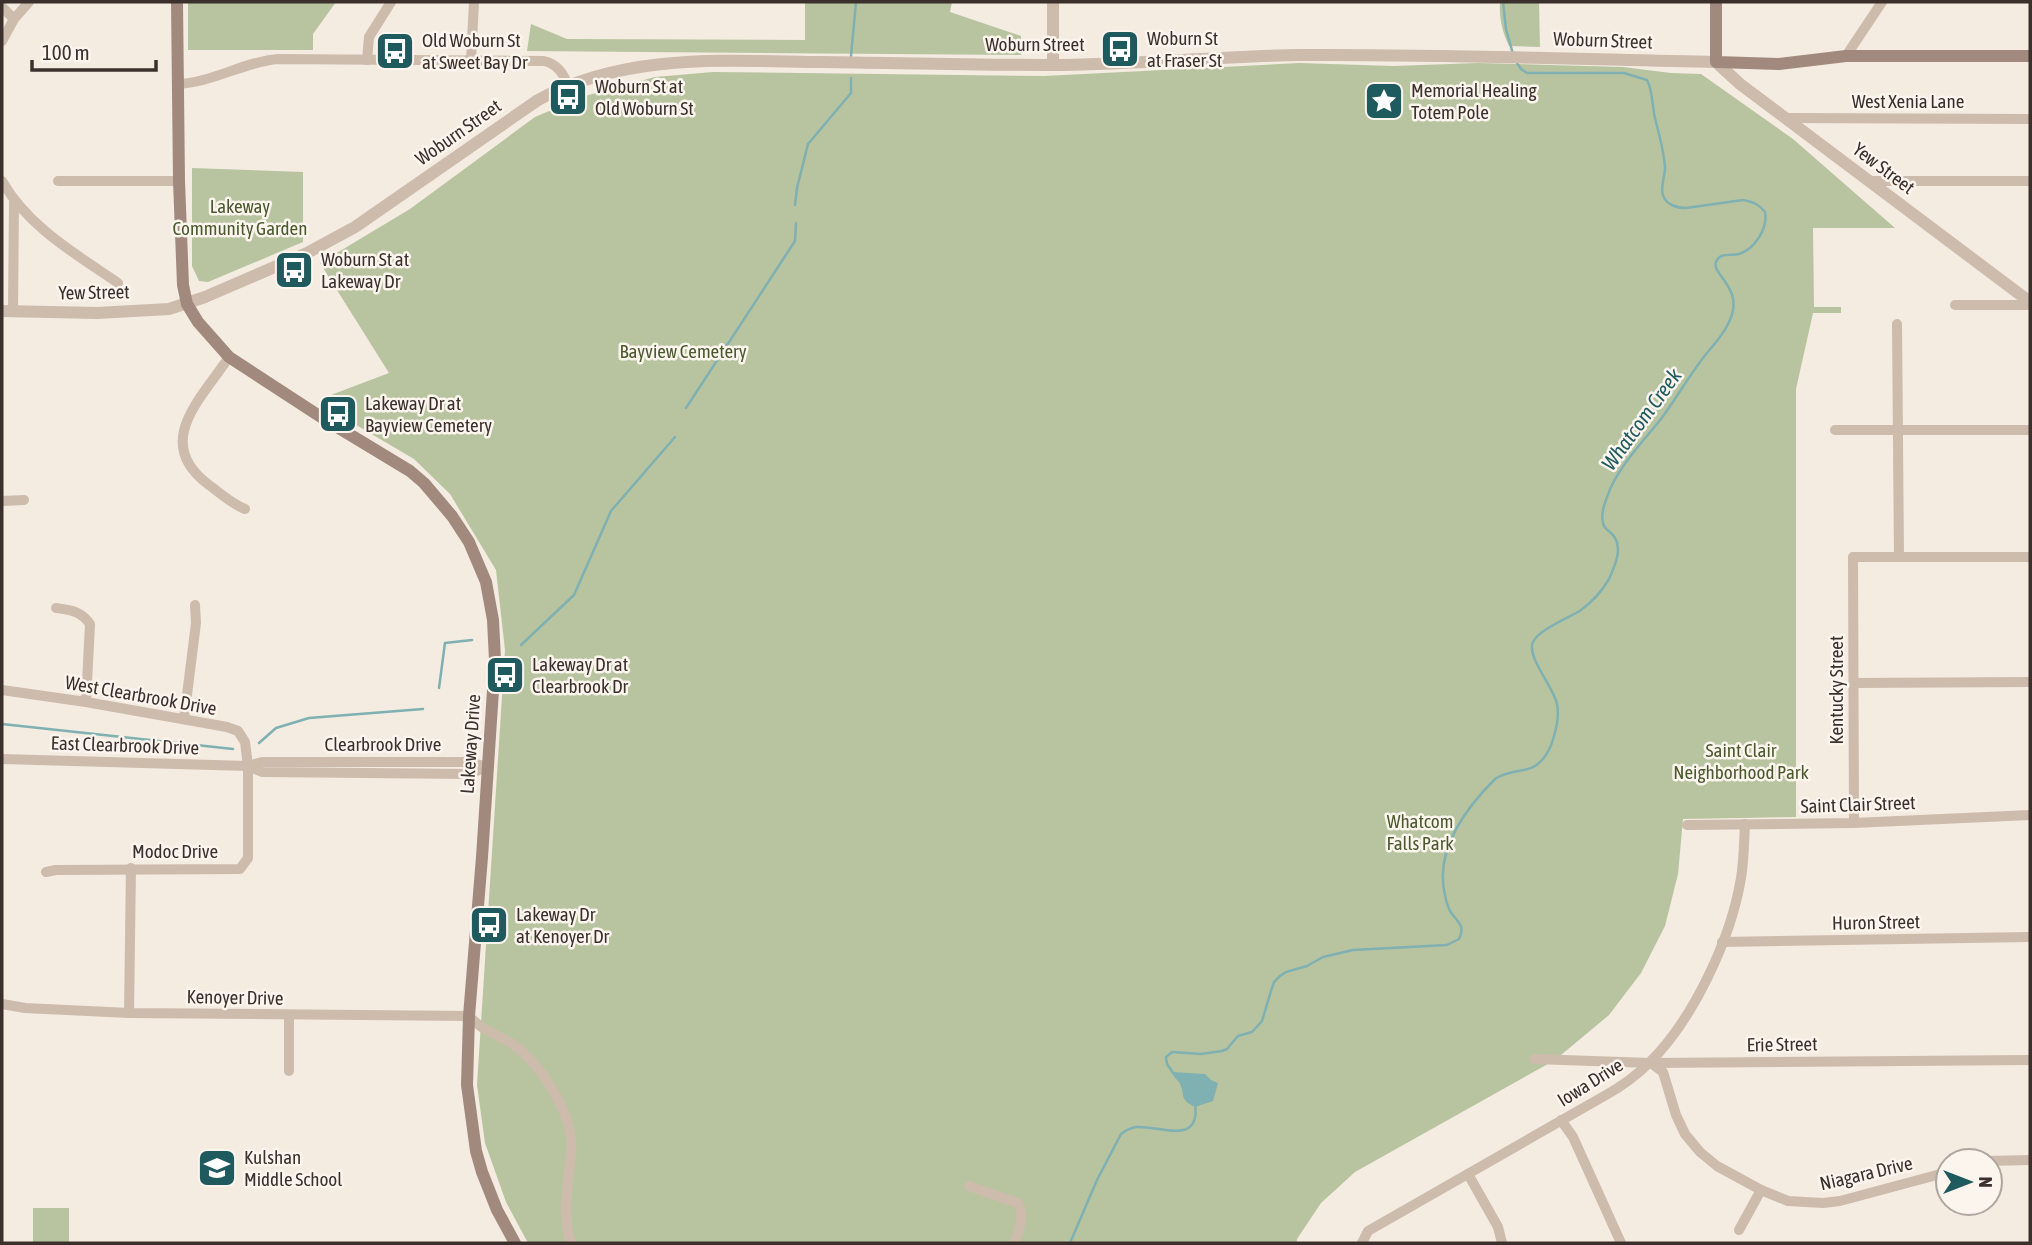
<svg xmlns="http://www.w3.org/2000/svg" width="2032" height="1245" font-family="'Asap Condensed',sans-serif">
<rect width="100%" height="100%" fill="#f4ebe1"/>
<!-- green -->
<g fill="#b8c4a0">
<path d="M188,2H336L313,34V50H188Z"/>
<path d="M805,2H952L950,12L1021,36V55L527,51L531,24L567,39L805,40Z"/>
<path d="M1500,2H1539L1540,47L1509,46C1502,32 1499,17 1500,2Z"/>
<path d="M1299,63L1393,66L1478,63L1623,67L1671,73L1701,74L1793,139L1895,228H1813L1814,307H1841V313H1813L1796,389V817L1683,819L1678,874L1665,926L1641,973L1609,1015L1555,1060L1355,1172L1321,1203L1297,1239V1243H528L506,1202L485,1143L477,1085L505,650L496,570L450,494L414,459L329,409L323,398L389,373L320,263L410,209L535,117L585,96L655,77L713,72L1044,76Z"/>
<path d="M192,168L303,172V242L208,282L199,281L192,266Z"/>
<rect x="33" y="1208" width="36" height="35"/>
</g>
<!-- water -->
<path fill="#7fb0b2" d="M1172,1072L1205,1074L1211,1080L1218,1083L1213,1101L1195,1107C1178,1099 1186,1094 1179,1082C1176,1079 1173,1076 1172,1072Z"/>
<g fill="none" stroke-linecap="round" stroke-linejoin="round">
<!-- stream -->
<g stroke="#7fb0b2" stroke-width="2.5">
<path d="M1503,2L1506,29L1513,54"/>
<path d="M851,56L856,2"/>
<path d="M795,205L797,188L808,144L851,93V78"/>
<path d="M686,408L795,241L796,223"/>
<path d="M521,645L574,595L611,511L675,437"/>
<path d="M439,688L445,643L472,640"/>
<path d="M2,724L233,749"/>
<path d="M259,743L276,728L309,718L423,709"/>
<path d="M1173,1073L1167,1064L1166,1057L1172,1052L1201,1054L1222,1051L1227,1049L1238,1036L1252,1032L1262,1021L1271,991L1274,982L1280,976L1286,972L1307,966L1323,957L1353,950L1447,945L1459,939C1466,925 1457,922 1450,911C1448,907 1446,900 1445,895C1434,850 1465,809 1495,779C1510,769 1524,773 1535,766C1546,759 1551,748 1554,736C1557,726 1559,714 1557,704C1554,688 1526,656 1533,642C1539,629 1569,618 1581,610C1592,602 1602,591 1609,579C1615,566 1624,546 1612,534C1608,530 1604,529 1603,523C1600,512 1607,497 1611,487C1623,462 1644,440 1661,419C1675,400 1686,381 1700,362C1709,349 1721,339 1728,324C1747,289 1711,275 1716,262C1720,252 1731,256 1739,254C1755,249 1768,228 1765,212C1759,204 1753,202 1743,200L1686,208C1677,208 1666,205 1663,195C1660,187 1665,176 1665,168C1664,150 1659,135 1655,118C1652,106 1653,91 1647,80L1624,73H1527L1521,69L1515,60"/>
<path d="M1070,1243L1097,1180L1121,1134C1126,1130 1130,1128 1136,1127C1158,1125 1201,1147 1195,1104"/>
</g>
<!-- minor -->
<g stroke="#cdbbac" stroke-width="10">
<path d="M2,7L14,19"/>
<path d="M2,41L14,19L29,2"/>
<path d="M1846,56L1882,2"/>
<path d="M367,60L369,37L391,2"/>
<path d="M471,60L474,2"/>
<path d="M177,84C212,83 243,62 278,59L544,61C557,64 563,73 568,85"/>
<path d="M1786,118L2030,119"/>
<path d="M2,181C28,227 76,254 118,283"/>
<path d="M58,181H179"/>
<path d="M1869,181H2030"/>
<path d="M1955,305H2030"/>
<path d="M13,311L14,200"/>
<path d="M1897,324L1899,557"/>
<path d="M229,357C201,399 152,443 209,485C220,493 232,504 245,509"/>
<path d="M1835,430H2030"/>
<path d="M2,501L24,500"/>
<path d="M56,608C71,610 81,611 90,624L86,702"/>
<path d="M1854,683L2030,682"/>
<path d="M2,690L86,702L227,727L238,731L245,742L248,766V858L240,869L56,870L46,872"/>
<path d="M184,719L196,623L195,605"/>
<path d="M2,759L248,766L262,762H471L486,767"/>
<path d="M248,766L262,772L470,774L486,767"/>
<path d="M1854,823L1853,557H2030"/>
<path d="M1687,825L1854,823L2030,815"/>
<path d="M1722,942L2030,937"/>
<path d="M2,1004L25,1008L129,1013L469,1016C474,1021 479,1026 486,1030C495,1035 505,1039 514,1045C542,1066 575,1117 571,1152C569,1183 561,1213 571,1243"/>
<path d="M129,1013L131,868"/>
<path d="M289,1016V1071"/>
<path d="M1534,1059L1650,1063L2030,1060"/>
<path d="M1651,1063L1663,1072L1676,1115L1685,1134L1700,1152L1717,1166L1761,1190L1788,1201L1823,1203L1840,1201L1948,1172"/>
<path d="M1561,1120L1573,1137L1621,1243"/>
<path d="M1987,1161L2030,1160"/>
<path d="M1468,1174L1498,1227L1502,1243"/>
<path d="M969,1186L1018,1203C1025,1216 1019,1230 1015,1243"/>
<path d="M1739,1230L1761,1190"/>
<path d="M1362,1243L1368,1231L1606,1095C1622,1086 1636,1076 1649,1063C1693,1020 1731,939 1741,878C1744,860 1744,842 1745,824"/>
</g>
<!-- tertiary -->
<g stroke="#cdbbac" stroke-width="12">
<path d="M1053,65V2"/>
<path d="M2,311L97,313L169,309L205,297L307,253L355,227L538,100C626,52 727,61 823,62C899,63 974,65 1050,65C1133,65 1216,56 1300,55C1439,54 1577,59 1716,62L1740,84L2030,302"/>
</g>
<!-- secondary -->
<g stroke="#a18a7d" stroke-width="12">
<path d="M177,2L179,181L183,285L187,304L198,322L229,357L324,419L410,471L424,483L452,516L469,542L486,582L493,620L495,660L482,857L469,1016L467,1085L476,1151L482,1172L497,1210L515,1243"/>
<path d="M1716,2V62L1779,64L1846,56H2030"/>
</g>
</g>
<!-- icons -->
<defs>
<g id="bus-square" transform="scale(2.0125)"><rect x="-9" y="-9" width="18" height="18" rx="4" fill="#1f5a5e" stroke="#fbf5ee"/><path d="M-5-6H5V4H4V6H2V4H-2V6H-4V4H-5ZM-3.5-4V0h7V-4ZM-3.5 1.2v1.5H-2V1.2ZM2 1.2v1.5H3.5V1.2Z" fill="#fff"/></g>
<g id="sight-square" transform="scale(2.0125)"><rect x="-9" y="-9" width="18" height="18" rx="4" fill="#1f5a5e" stroke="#fbf5ee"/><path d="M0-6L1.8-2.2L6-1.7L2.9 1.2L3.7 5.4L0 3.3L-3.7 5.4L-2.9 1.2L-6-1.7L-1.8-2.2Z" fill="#fff"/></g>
<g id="school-square" transform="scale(2.0125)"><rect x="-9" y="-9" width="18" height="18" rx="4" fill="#1f5a5e" stroke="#fbf5ee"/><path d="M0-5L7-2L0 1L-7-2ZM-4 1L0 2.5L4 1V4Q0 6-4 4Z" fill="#fff"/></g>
</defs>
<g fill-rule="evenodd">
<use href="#bus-square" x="1120" y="49"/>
<use href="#bus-square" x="395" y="51"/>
<use href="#bus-square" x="568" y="97"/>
<use href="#sight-square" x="1384" y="101"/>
<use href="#bus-square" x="294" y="270"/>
<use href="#bus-square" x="338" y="414"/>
<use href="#bus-square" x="505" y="675"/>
<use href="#bus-square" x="489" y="925"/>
<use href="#school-square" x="217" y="1168"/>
</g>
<g text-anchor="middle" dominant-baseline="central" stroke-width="5" stroke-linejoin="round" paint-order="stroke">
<!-- poi labels -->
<g font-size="19" fill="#3b302b" stroke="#fbf5ee" text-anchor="start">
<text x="1147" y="38">Woburn St<tspan x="1147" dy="22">at Fraser St</tspan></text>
<text x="422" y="40">Old Woburn St<tspan x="422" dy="22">at Sweet Bay Dr</tspan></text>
<text x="595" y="86">Woburn St at<tspan x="595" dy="22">Old Woburn St</tspan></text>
<text x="1411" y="90">Memorial Healing<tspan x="1411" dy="22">Totem Pole</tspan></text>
<text x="321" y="259">Woburn St at<tspan x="321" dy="22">Lakeway Dr</tspan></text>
<text x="365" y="403">Lakeway Dr at<tspan x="365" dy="22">Bayview Cemetery</tspan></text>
<text x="532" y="664">Lakeway Dr at<tspan x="532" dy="22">Clearbrook Dr</tspan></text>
<text x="516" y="914">Lakeway Dr<tspan x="516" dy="22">at Kenoyer Dr</tspan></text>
<text x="244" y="1157">Kulshan<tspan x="244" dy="22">Middle School</tspan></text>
</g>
<!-- street labels -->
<g font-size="19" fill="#3b302b" stroke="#fbf5ee">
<text transform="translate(1603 40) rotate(2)">Woburn Street</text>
<text x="1035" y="44">Woburn Street</text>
<text x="1908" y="101">West Xenia Lane</text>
<text transform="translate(458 132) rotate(-35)">Woburn Street</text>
<text transform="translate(1884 168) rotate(37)">Yew Street</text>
<text transform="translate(94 292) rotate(-1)">Yew Street</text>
<text transform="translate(1836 690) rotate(-90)">Kentucky Street</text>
<text transform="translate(141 695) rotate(10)">West Clearbrook Drive</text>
<text x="383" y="744">Clearbrook Drive</text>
<text transform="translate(470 744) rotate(-86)">Lakeway Drive</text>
<text transform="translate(125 745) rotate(2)">East Clearbrook Drive</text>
<text transform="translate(1858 804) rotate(-2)">Saint Clair Street</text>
<text x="175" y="851">Modoc Drive</text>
<text transform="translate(1876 922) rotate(-1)">Huron Street</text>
<text transform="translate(235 997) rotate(1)">Kenoyer Drive</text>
<text transform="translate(1782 1044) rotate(-1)">Erie Street</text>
<text transform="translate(1590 1082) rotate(-32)">Iowa Drive</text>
<text transform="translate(1866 1173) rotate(-13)">Niagara Drive</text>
</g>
<!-- park labels -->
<g font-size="19" fill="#4a5a2e" stroke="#fbf5ee">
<text x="240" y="206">Lakeway<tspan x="240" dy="22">Community Garden</tspan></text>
<text x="683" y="351">Bayview Cemetery</text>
<text x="1741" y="750">Saint Clair<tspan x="1741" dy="22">Neighborhood Park</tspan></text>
<text x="1420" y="821">Whatcom<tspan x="1420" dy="22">Falls Park</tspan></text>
</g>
<!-- water labels -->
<g font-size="21" font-style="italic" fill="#1f5a5e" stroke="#fbf5ee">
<text transform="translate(1641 419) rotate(-54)">Whatcom Creek</text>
</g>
</g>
<!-- border -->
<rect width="2032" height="1245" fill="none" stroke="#3b302b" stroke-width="7"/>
<!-- north arrow -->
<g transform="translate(1969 1182) rotate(90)"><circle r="33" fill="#fbf5ee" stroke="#aea6a0" stroke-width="2"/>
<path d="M0-5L12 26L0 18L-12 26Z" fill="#1f5a5e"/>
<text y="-10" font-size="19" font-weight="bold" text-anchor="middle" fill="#3b302b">N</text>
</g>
<!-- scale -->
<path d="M32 60v10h124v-10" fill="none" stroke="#3b302b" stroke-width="3.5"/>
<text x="42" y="60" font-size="21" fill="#3b302b" stroke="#fbf5ee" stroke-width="5" paint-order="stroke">100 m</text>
</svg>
